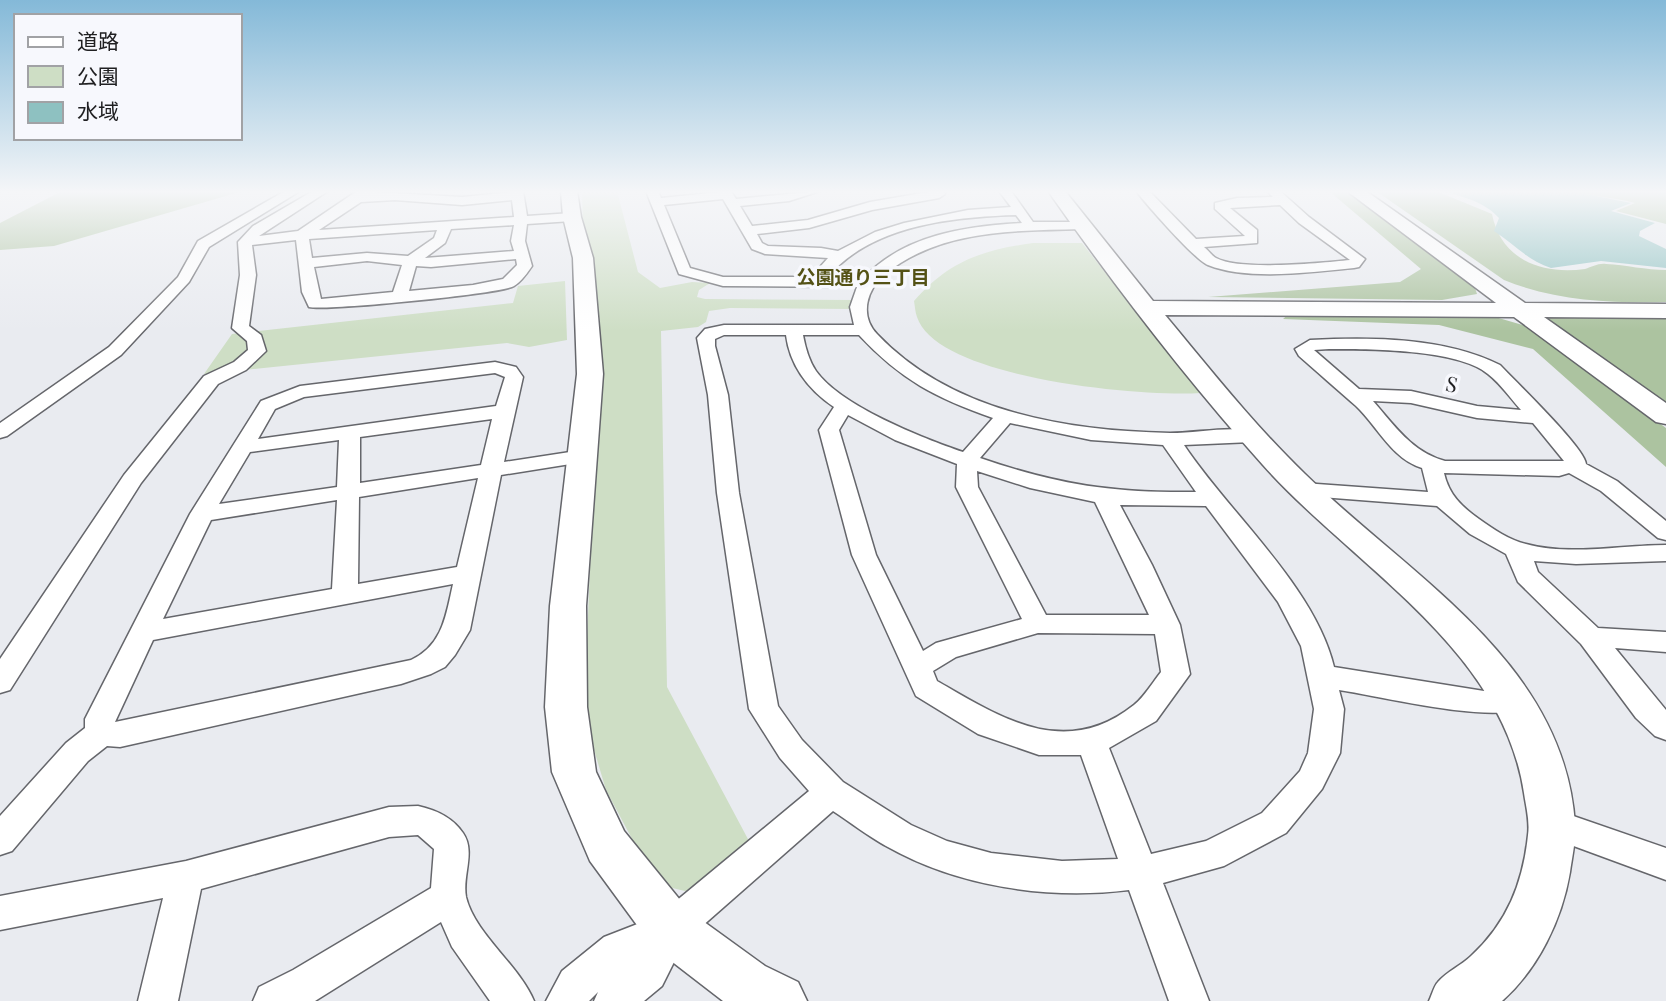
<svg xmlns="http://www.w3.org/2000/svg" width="1666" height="1001" font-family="'Playfair Display','Noto Sans JP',serif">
<rect width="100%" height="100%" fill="#e9ebf0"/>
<!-- green -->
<g fill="#cedec5">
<path d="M582,191H617L638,272L660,288L692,282L710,283L699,290L697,297L705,299L855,300L854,309L730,308L709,311L706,322L698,327L661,331L667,687L749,841L689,892L656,884L606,790L584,716L591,541Z"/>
<path d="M1033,243H1082L1200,393C1144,397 937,379 917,317C915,312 915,306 914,301C949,261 982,250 1033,243Z"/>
<path d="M565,281L567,340L529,347L507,343L204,374L232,334L513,303L518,286Z"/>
</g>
<!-- forest -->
<g fill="#acc3a0">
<path d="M62,191H243L54,246L0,250V223Z"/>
<path d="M1329,191H1348L1473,282L1477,294L1442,300L1208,297L1400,282L1421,269Z"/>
<path d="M1376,191H1436L1492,214C1501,260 1542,275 1585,269C1592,267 1598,263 1606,264C1626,265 1646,270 1666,270V302C1611,303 1556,301 1504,280Z"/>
<path d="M1571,191H1666V224L1616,211L1635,203C1614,197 1593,197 1571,191Z"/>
<path d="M1291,312H1478L1529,327L1666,428V467L1533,349L1439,325L1283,319Z"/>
<path d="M1535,314L1666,317V403Z"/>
</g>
<!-- water -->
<path fill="#8ec1c1" d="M1444,191H1571L1631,203L1611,211L1655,223L1640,231L1639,236L1666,249V268L1601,261L1551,268C1528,261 1513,243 1494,231L1499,218C1485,202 1463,197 1444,191Z"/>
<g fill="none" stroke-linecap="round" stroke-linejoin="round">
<!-- street casing -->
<g stroke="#65666b" stroke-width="3">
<g id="street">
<path d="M285,191H300L209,247L189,282L121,355L7,436L0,438V423L109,347L178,277L198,241Z"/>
<path d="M313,191H328L259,236L298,231L357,191L462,197L523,191L527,216L572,213L579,217L572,221L527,224L525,241L532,266C528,272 521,282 514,286C501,294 325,311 309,307L302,292L296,240L252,245L256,275L249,326L261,335L266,351L246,370L218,384L141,483L10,690L0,693V659L124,475L204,376L234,362L248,350L247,341L232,328L240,275L238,242L253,226ZM395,200L462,205L512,200L514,217L319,230L361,202ZM514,225L511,241L514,251L425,258L445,243L451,229ZM437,230L434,238L408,256L367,253L312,258L309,239ZM516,259L517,265L503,279L473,285L409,291L416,266L431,267ZM367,261L402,265L393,292L321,299L314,267Z"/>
<path d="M646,191H658L661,198L731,191L736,199L820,191L789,201L740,206L752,226L808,220L870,202L934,191H943L945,194L939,198L872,210L809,228L757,234L762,243L768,246L821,248L838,251L875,232L904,223L968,210L1011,207L999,191H1011L1033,222H1087V228L1082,229C1014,231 941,229 885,274C867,289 859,315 877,334C951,412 1066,431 1170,433C1198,433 1231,425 1259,432L1262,436L1259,440L1252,442L1184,445C1230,514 1315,587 1334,667L1484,691L1513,690L1523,693L1528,701L1523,709C1483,722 1385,697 1339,690L1344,709L1340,753L1322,789L1286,833L1224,866L1163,883L1209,1001H1169L1129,890C1049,900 958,887 886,846C868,836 850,822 833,811L684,942L662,986L644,1001H594L598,992L589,1001H546L562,971L604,937L658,916L809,791L780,758L749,709L717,493L708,395L697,338L705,329L724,325H854L850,307L857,287L723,286L679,274ZM723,199L752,249L765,254L828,258L811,277H723L690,268L664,205ZM1016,215L1022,223C966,226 903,235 864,278L828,277C871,225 953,217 1016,215ZM724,335H786C790,366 809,390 834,407L819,430L852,555L916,696L978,734L1039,755H1081L1118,859L1062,861L991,853L947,841L911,825L843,782L802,740L778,706L739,493L728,395L715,346V339ZM803,335H859C901,380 936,398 993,418L963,452C922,438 841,406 816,371C809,361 805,346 803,335ZM848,415L895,440L957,464L956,487L1022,619L936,643L923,651L876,555L839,430ZM1010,423L1091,440L1163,445L1196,492C1113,493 1059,485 980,458ZM977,471L1030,488L1095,502L1149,615H1046L978,487ZM1120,505L1206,506L1278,602L1301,646L1314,709L1308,753L1300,771L1262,813L1206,841L1151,854L1109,748L1156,721L1190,674L1180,625L1152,565ZM1038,633L1155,634L1161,672C1153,682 1144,697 1134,705C1065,760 1001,718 937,681L933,671L956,657Z"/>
<path d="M1136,191H1149L1196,239L1245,236L1215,209V203L1237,198L1273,197L1267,191H1280L1309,217L1365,259L1359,267L1354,268C1311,272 1248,281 1208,265C1195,260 1147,205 1136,191ZM1280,205L1299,223L1350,260C1321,263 1240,271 1216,258C1212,256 1208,250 1204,247L1257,243V230L1230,208Z"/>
<path d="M1310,340C1372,337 1444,337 1500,365C1515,381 1585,448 1586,464L1617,481L1666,521V540L1658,538L1601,491L1569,473L1559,476L1444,473C1449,495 1462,507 1479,519C1493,529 1509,540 1526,544C1570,556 1621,545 1666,545V561L1576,564L1534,561L1538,572L1598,628L1666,632V652L1615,648L1666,710V740L1655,736L1636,718L1581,644L1518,582L1506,554L1470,534L1437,506L1295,495L1292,490L1295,485L1303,483L1428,492L1422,468C1392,459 1378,427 1356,406C1337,389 1318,373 1299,356L1295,349ZM1329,349C1368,349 1458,349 1488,374C1501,384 1511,399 1521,410L1477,406L1411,391L1359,389L1314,350ZM1373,401L1411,403L1477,418L1533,423L1564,461H1445C1412,452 1394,425 1373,401Z"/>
<path d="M495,362L516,367L523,377L504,462L583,450L591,451L594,456L591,461L583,462L501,475L470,630L455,655L445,667L431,674L401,684L120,747L107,746L88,761L12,851L0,855V816L66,743L85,728V719L190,514L261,401L300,386ZM495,373L505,377L496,406L258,439L275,409L304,397ZM492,419L481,465L360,483V437ZM339,440L337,487L219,504L250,452ZM478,478L457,567L358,584L359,497ZM337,500L332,589L163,619L211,520ZM453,584C446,615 443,645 411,660L115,722L153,640Z"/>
<path d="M418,806C436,810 452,817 463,833C476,852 462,875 466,897C475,934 519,965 534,1001H490L452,947L441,922L315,1001H253L259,987L293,970L431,888L434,849L418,835L389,837L201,889L178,1001H138L163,898L0,930V896L186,861L389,807Z"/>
<path d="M1553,809L1666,848V880L1541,834L1536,824L1541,814Z"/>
</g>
</g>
<!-- secondary casing -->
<g stroke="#65666b" stroke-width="3">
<g id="secondary">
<path d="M561,191H577L581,217L593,258L603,374L586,606L587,707L596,772L624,831L689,911L765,966L798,982L807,1001H723L653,947L590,861L552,772L545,707L550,606L577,374L573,258L563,217Z"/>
<path d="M1048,191H1065L1153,301L1496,303L1347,191H1366L1525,303L1666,304V318L1544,317L1666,403V424L1656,422L1514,317L1165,315C1210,369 1254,425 1305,474C1409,576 1565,662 1575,825C1576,841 1572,857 1570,872C1562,920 1538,969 1502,1001H1429C1432,995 1434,986 1438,982C1446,972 1462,965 1471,956C1507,923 1523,883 1528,835C1530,821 1526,807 1524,793C1502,647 1354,567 1263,465C1186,379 1114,285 1048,191Z"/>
</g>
</g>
<!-- street -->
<use href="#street" fill="#fff" fill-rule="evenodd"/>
<!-- secondary -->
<use href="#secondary" fill="#fff" fill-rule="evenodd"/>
</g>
<!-- sky -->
<linearGradient id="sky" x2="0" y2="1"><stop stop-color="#84b9d8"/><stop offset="0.58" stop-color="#f5f6f8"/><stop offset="1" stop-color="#f5f6f8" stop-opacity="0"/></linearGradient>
<rect width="1666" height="331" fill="url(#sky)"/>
<g text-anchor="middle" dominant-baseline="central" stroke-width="7" stroke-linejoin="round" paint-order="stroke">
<!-- far-neighbourhood labels -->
<g font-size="19" font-weight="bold" fill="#545216" stroke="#f7f8fd">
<text x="863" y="276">公園通り三丁目</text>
</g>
<!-- street labels -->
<g font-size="21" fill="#202022" stroke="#f7f8fd">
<text transform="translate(1452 383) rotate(13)">S</text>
</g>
</g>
<!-- legend -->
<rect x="14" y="14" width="228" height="126" fill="#f7f8fd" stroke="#a1a2a5" stroke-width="2"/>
<rect x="28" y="37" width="35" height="10" fill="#ffffff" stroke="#a1a2a5" stroke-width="2"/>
<text x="77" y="49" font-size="21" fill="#202022">道路</text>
<rect x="28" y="66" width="35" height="21" fill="#cedec5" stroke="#a1a2a5" stroke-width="2"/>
<text x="77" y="84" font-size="21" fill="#202022">公園</text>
<rect x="28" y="102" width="35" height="21" fill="#8ec1c1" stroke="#a1a2a5" stroke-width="2"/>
<text x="77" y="119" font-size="21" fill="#202022">水域</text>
</svg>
